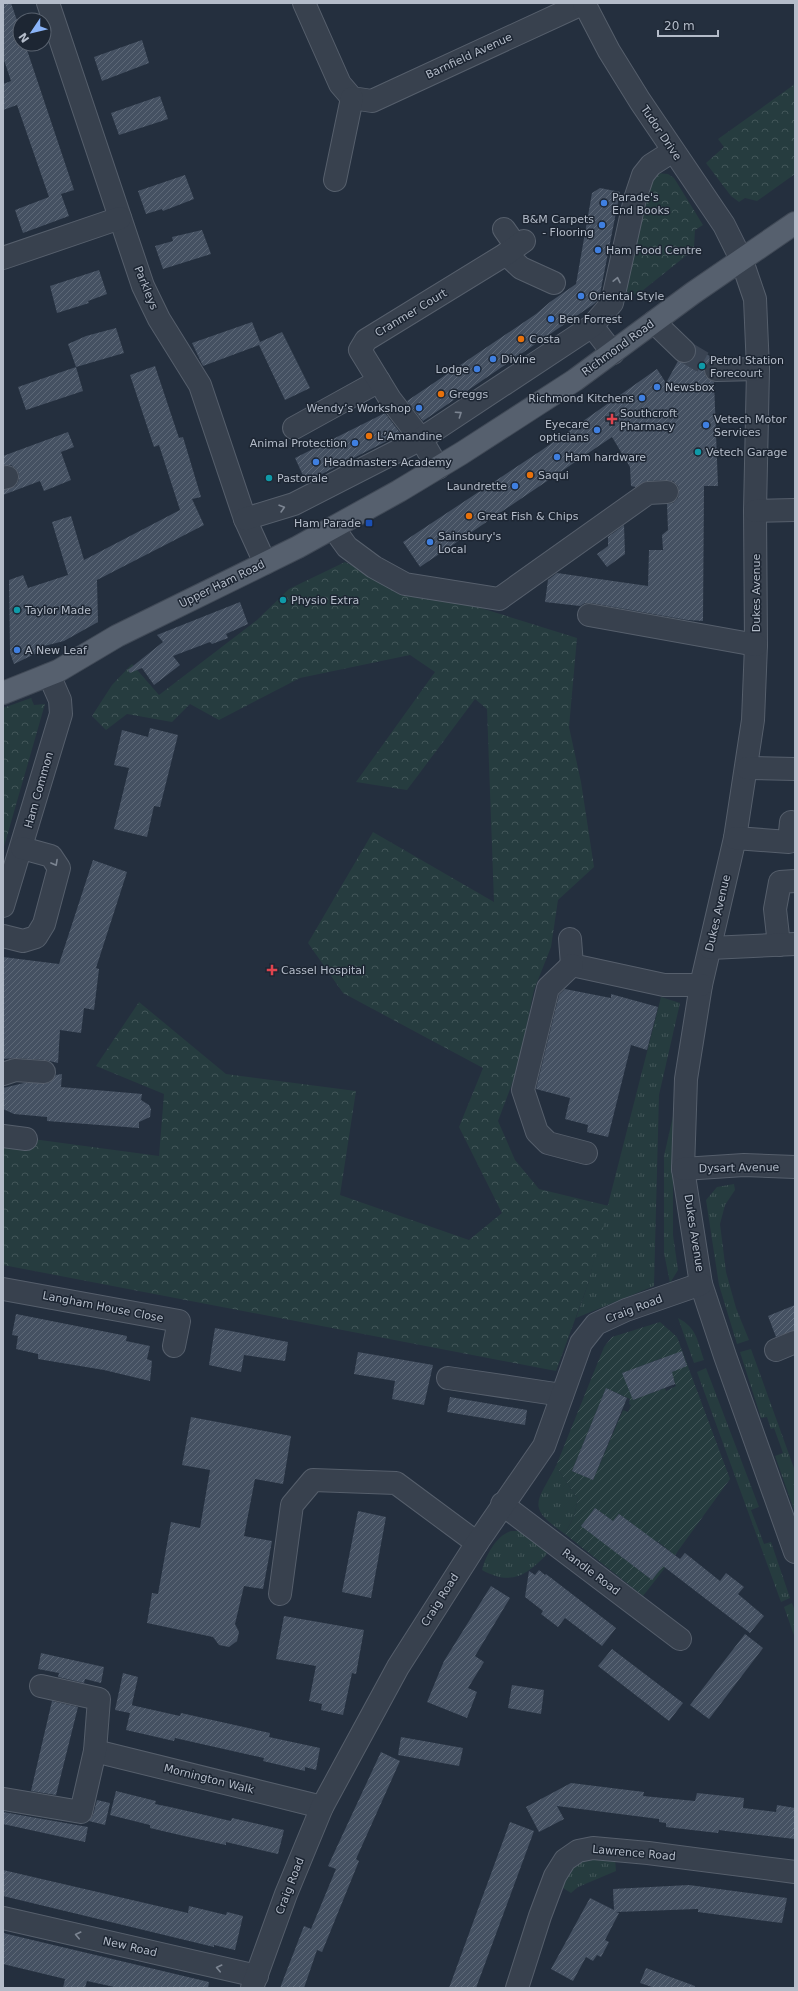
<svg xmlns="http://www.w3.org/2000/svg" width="798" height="1991" font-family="'DejaVu Sans',sans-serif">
<defs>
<pattern id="grass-tufts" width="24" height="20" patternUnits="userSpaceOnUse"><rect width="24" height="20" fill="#263c3f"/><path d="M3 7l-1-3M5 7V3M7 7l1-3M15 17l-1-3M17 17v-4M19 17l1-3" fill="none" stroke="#435659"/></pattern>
<pattern id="forest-crowns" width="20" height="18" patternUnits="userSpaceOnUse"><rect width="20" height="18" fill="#263c3f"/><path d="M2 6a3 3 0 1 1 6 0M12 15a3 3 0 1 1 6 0" fill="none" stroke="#435659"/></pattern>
<pattern id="garden-furrows" width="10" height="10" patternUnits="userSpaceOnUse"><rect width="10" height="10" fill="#263c3f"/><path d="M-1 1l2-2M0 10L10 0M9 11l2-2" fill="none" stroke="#435659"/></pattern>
<pattern id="building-hatch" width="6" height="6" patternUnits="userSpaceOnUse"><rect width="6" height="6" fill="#455162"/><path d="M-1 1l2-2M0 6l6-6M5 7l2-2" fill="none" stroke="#5d6877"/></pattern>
</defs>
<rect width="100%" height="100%" fill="#242f3e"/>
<!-- grass -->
<g fill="url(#grass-tufts)">
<path d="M661,997L680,1003L659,1095L654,1286L576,1318L587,1287Z"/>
<path d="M673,1116V1235L678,1270L670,1283L664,1253V1156Z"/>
<path d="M734,1184L735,1190L725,1205L720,1224L726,1272L736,1308L749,1340L737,1344L719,1285L706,1200L717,1187Z"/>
<path d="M678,1318C697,1328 697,1340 704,1360L694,1363Z"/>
<path d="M751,1349L795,1471V1513L775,1456L783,1453L774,1428L771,1429L767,1417L761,1418L740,1352Z"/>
<path d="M706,1368L759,1507L751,1510L764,1544L771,1542L790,1598L781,1602L697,1372Z"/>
<path d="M556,1466L578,1499L574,1516L565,1534C526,1507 536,1504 556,1466Z"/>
<path d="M511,1531H519L545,1551L547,1554C526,1576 511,1586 482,1570C486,1555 496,1536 511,1531Z"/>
<path d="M792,1603L795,1611V1638L784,1607Z"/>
<path d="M589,1857L615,1859L616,1871L578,1887L571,1893L560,1886L577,1862Z"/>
</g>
<!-- forest -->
<g fill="url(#forest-crowns)">
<path d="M795,84V174L757,201L745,198L739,202L731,196L706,163L724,147L718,139Z"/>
<path d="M656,173L668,174L674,178L703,225L695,230L694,247L687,255L637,295L628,293L623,284L646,181Z"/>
<path d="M345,562L393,587L481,608L577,638L569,727L581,782L594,867L558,900L551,947L534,990L518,1068L498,1121L515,1160L539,1189L609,1206L587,1287L556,1371L3,1265V1135L159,1156L164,1094L96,1066L139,1002L226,1074L356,1091L340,1195L469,1240L502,1213L459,1127L483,1068L343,993L308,943L373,832L494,902L487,709L475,699L407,790L356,782L435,672L410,655L300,678L219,720L190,704L172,722L127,714L106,730L92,716L112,685L132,664L159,695L257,620L289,589Z"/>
<path d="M31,698L34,705L45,704L3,850V708Z"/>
</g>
<!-- garden -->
<path fill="url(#garden-furrows)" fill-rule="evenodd" d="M660,1322L677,1337L730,1479L675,1555L643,1596L565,1534L574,1516L578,1499L556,1466L604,1347L612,1337ZM662,1358L670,1378L673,1377L676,1386L666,1391L665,1388L652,1393L641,1390L643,1396L634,1400L623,1373ZM606,1388L630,1399L629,1404L631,1405L628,1412L623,1410L593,1480L572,1471ZM595,1508L613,1521L619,1514L635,1526L629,1534L650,1550L657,1541L671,1552L665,1561L666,1562L652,1580L582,1526Z"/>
<!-- building -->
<g fill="url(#building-hatch)">
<path d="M3,3H11L20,29V44H25L74,190L61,194L69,216L23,233L15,210L49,197L17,105L3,110V84L11,81L3,57Z"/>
<path d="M142,40L149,63L102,81L94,57Z"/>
<path d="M160,96L168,119L119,135L111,113Z"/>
<path d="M185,175L194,199L163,211L162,209L146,214L138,191Z"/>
<path d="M600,188L620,192L599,299L594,304L423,421L407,401L536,314L550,302L576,284L592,193Z"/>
<path d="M202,230L211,254L163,269L155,246L173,241L172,237Z"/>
<path d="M99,270L107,294L88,301L89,303L57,313L50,286Z"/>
<path d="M252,322L260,342L282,332L310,388L285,400L259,345L203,366L192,343Z"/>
<path d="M116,328L124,353L76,367L68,344L86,336Z"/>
<path d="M696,349L714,358L705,364L704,371L706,377L714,382L718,486H704L703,621L687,620L591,603H585L580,606L545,602L548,580L557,573L648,586L649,550H663L662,535L668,530L667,504L673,503L678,498L679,492L678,486L673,481L666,480L647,481L636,487L631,486L630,467L612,437L420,567L403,542L542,450L657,369L666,383L678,361L687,363L693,360L696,354Z"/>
<path d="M155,366L179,438L183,437L201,497L192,499L204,525L97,580L98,622L64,641L40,647L41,651L14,664L10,653L9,580L23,575L28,588L68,575L52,522L71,516L84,560L180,510L159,445L154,447L130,375Z"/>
<path d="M76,367L83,391L26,410L18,387Z"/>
<path d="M385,413L401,434L306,482L295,458Z"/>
<path d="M68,432L74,447L61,452L71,480L44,491L40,481L3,495V490L16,486L19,480V474L16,469L11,465H3V456Z"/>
<path d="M624,525L625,554L607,567L597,554L608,546V537Z"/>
<path d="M240,602L248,624L226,634L228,638L212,644L210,642L173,656L180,665L154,685L142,668L130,673L128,670L163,642L157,635Z"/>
<path d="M150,728L178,735L160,807L154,806L147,837L114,829L129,768L114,765L122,730L148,737Z"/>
<path d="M93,860L127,872L96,968L99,969L94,1010L84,1008L81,1033L60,1030L58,1063L45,1060L16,1058L3,1059V957L59,964Z"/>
<path d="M565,989L611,998V994L658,1007L647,1050L631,1045L608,1137L587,1132L588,1125L565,1119L570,1098L536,1089L559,995Z"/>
<path d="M62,1074L61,1087L142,1094L141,1100L149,1105L151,1109L150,1117L139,1122V1128L47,1121V1117L14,1114L3,1109V1088L24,1083H49L56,1075Z"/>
<path d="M795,1305V1330L776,1337L768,1316Z"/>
<path d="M16,1314L127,1336L126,1341L150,1346L147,1359L152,1361L150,1381L104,1370L38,1359V1354L16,1349L18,1336L12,1335Z"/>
<path d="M215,1328L288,1342L285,1361L244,1355L241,1372L209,1365Z"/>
<path d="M682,1351L687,1366L672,1372L675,1384L633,1400L622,1373Z"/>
<path d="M358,1352L433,1365L424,1405L392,1399L395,1381L354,1374Z"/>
<path d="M606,1388L627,1398L593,1480L572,1471Z"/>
<path d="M450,1397L527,1410L525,1425L447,1412Z"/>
<path d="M191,1417L291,1436L283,1484L255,1479L244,1536L272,1541L263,1589L244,1586L235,1624L239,1632L237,1641L229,1647L219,1645L213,1637L147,1623L152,1593L158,1594L171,1522L200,1528L210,1470L182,1465Z"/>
<path d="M595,1508L613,1521L619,1514L680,1559L685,1553L720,1581L726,1573L744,1587L738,1594L764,1616L750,1633L663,1566L652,1580L581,1526Z"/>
<path d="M358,1511L386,1517L371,1598L342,1592Z"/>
<path d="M539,1570L545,1575L546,1574L616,1628L602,1646L565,1618L558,1627L541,1614L543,1611L525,1597L529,1571L535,1575Z"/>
<path d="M491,1586L510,1598L475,1656L484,1662L468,1688L477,1692L467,1718L427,1702L444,1661Z"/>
<path d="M284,1616L364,1630L356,1674L352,1673L343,1715L321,1710L322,1704L309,1701L316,1666L276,1659Z"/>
<path d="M745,1634L763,1648L709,1719L690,1705Z"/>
<path d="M612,1649L683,1703L669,1721L598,1666Z"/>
<path d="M41,1653L104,1667L101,1683L85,1679L84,1683L58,1677L59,1673L38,1669Z"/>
<path d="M123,1673L138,1677L131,1709V1705L180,1716L181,1713L270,1733L269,1737L320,1748L316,1770L305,1767V1771L263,1761L264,1758L237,1752L175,1738L174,1741L126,1730L130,1713L115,1710Z"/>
<path d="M512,1685L544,1690L541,1714L508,1708Z"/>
<path d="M52,1701L78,1707L56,1795L31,1791Z"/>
<path d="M401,1737L463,1748L459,1766L398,1755Z"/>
<path d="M381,1752L400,1761L356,1859L359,1861L322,1952L317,1950L304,1988H280L304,1926L311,1929L336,1869L328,1866Z"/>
<path d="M571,1783L644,1792L643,1796L695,1801L697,1793L744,1798L743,1808L776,1812L777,1805L795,1808V1839L726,1831L719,1830L718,1833L666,1827V1823L659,1822V1819L557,1806L564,1819L539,1832L526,1807Z"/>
<path d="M116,1791L156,1801L155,1804L170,1807L231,1821L232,1818L284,1830L278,1854L226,1842V1845L184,1836L150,1828V1825L110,1815Z"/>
<path d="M97,1800L110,1803L105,1825L89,1821L93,1815Z"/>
<path d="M3,1812L88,1827L85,1842L3,1824Z"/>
<path d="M510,1822L534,1831L476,1988H449Z"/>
<path d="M3,1870L188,1913L189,1906L226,1915L227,1912L243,1916L235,1950L214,1945V1947L3,1896Z"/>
<path d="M689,1885L787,1898L782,1923L698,1912V1909L616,1912L619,1913L605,1940L609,1942L601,1957L597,1955L593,1961L586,1957L573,1981L551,1969L590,1898L614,1910L613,1889Z"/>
<path d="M3,1933L209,1982L208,1988H119L87,1981L85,1988H63L65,1979L3,1964Z"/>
<path d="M646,1968L695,1986V1988H655L640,1983Z"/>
</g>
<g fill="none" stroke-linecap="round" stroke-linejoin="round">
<!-- minor-tunnel -->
<path stroke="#3a4453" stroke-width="22" stroke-dasharray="22 11" stroke-linecap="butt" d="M684,351L716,370"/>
<!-- minor casing -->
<g stroke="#565f6c" stroke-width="24">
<g id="minor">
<path d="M48,3L143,286L159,319L200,385L245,519L265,563"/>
<path d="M304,3L340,84L352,98L372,101L584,3"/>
<path d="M584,3L609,51L640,101L724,225L742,261L755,299L758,369L755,511L756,645L753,720L735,838L701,985L686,1079L683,1169L701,1284L725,1356L795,1552"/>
<path d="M335,180L352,98"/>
<path d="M504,229L516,246"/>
<path d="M506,254L521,268L554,283"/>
<path d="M3,258L120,218"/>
<path d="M654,322L684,351"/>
<path d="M592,326L613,353"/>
<path d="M716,370L758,369"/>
<path d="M294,428L379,381"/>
<path d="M438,468L421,439L390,399L360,350L366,340L506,254L524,241"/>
<path d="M3,478L7,477"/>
<path d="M755,511L795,510"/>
<path d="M245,519L294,504L421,439L592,326L612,303L635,199L643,175L651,165L673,151"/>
<path d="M334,529L347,547L374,567L405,584L499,599L648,493L667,492"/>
<path d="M589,615L756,645"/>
<path d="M747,768L795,769"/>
<path d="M735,838L789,842L791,822"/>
<path d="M3,906L61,714L60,700L49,675"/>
<path d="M3,936L23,941L36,937L44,924L59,868L51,856L22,848"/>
<path d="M570,939L572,965L664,985H701"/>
<path d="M779,945L775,909L780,882L795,881"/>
<path d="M710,948L795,944"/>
<path d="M572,965L548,988L523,1090L537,1132L548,1143L586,1153"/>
<path d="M3,1074L15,1070L44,1072"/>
<path d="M3,1136L26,1139"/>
<path d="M683,1169L744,1165L795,1167"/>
<path d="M3,1289L179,1321L174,1346"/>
<path d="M776,1350L795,1342"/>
<path d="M448,1378L562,1395"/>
<path d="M502,1504L680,1639"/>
<path d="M280,1594L292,1505L313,1480L396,1483L477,1543"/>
<path d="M95,1751L322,1807"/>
<path d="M4,1799L81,1812L95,1751L99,1699L41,1686"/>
<path d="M3,1918L257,1976"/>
<path d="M252,1988L286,1894L322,1807L398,1667L477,1543L544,1446L581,1343L596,1324L626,1310L701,1284"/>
<path d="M517,1988L540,1916L555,1876L565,1860L578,1851L593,1848L648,1853L795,1872"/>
</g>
</g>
<!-- major casing -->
<g stroke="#414a57" stroke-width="24">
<path id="major" d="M3,693L58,671L117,636L298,547L399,491L462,453L575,380L693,293L795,223"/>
</g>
<!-- minor -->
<use href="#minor" stroke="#38414e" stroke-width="22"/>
<!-- major -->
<use href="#major" stroke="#56606e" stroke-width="22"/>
</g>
<!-- one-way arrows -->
<defs><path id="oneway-chevron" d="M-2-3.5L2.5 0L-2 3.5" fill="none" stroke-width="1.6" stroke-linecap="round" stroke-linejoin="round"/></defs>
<g stroke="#7c8592">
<use href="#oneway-chevron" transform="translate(617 280) rotate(-78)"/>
<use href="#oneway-chevron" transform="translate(459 414) rotate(-34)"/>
<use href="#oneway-chevron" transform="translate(282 508) rotate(-16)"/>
<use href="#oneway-chevron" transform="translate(55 863) rotate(61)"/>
<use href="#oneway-chevron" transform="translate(78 1935) rotate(-167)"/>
<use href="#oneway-chevron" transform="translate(219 1968) rotate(-167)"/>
</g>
<!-- markers -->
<g fill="#3f7fe0" stroke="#1d2633" stroke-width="1.5">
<circle cx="604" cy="203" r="4"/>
<circle cx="602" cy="225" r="4"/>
<circle cx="598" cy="250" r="4"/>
<circle cx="581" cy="296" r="4"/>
<circle cx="551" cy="319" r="4"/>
<circle cx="493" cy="359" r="4"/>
<circle cx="477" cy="369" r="4"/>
<circle cx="657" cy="387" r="4"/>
<circle cx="642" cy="398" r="4"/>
<circle cx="419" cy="408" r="4"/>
<circle cx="706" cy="425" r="4"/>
<circle cx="597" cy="430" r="4"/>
<circle cx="355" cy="443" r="4"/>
<circle cx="557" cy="457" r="4"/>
<circle cx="316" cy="462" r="4"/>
<circle cx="515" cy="486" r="4"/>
<circle cx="430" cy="542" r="4"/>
<circle cx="17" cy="650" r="4"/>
</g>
<g fill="#e8710a" stroke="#1d2633" stroke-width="1.5">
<circle cx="521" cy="339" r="4"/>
<circle cx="441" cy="394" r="4"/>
<circle cx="369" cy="436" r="4"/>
<circle cx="530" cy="475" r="4"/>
<circle cx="469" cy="516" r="4"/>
</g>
<g fill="#0f9aa8" stroke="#1d2633" stroke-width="1.5">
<circle cx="702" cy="366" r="4"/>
<circle cx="698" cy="452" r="4"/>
<circle cx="269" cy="478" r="4"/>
<circle cx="283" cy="600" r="4"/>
<circle cx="17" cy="610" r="4"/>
</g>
<g fill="#e0444e" stroke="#1d2633" stroke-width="1.5">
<path d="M610 413h4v4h4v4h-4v4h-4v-4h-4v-4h4z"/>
<path d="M270 964h4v4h4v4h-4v4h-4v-4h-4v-4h4z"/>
</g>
<rect fill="#1a4fb4" stroke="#1d2633" stroke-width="1.5" x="365" y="519" width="8" height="8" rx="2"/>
<g text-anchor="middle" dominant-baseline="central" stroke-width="3" stroke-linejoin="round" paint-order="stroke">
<!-- street labels -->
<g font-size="11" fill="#b4bcc9" stroke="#1d2633">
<text transform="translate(469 56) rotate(-25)">Barnfield Avenue</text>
<text transform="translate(661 133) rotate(56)">Tudor Drive</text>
<text transform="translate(146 288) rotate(68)">Parkleys</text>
<text transform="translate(411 313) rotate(-31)">Cranmer Court</text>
<text transform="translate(618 348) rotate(-36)">Richmond Road</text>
<text transform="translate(222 584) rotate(-26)">Upper Ham Road</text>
<text transform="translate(756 593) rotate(-90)">Dukes Avenue</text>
<text transform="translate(39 790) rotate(-74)">Ham Common</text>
<text transform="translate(718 913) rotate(-77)">Dukes Avenue</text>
<text transform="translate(739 1168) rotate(-1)">Dysart Avenue</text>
<text transform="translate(694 1233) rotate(81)">Dukes Avenue</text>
<text transform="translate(103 1307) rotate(11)">Langham House Close</text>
<text transform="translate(634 1309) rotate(-21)">Craig Road</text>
<text transform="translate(591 1572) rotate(37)">Randle Road</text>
<text transform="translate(440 1600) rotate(-58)">Craig Road</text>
<text transform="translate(209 1779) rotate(14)">Mornington Walk</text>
<text transform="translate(634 1853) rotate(5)">Lawrence Road</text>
<text transform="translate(290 1886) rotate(-69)">Craig Road</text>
<text transform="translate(130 1947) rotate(13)">New Road</text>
</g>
<!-- poi labels -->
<g font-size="11" fill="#b4bcc9" stroke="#1d2633" text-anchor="start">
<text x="612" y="197">Parade's<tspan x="612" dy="13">End Books</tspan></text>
<text x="594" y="219" text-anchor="end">B&amp;M Carpets<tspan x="594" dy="13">- Flooring</tspan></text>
<text x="606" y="250">Ham Food Centre</text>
<text x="589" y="296">Oriental Style</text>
<text x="559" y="319">Ben Forrest</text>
<text x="529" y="339">Costa</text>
<text x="501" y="359">Divine</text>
<text x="710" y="360">Petrol Station<tspan x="710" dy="13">Forecourt</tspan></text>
<text x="469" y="369" text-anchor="end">Lodge</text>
<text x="665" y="387">Newsbox</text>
<text x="449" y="394">Greggs</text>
<text x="634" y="398" text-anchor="end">Richmond Kitchens</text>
<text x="411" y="408" text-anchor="end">Wendy’s Workshop</text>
<text x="620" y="413">Southcroft<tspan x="620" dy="13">Pharmacy</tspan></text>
<text x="714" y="419">Vetech Motor<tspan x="714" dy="13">Services</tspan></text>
<text x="589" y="424" text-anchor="end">Eyecare<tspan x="589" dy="13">opticians</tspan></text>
<text x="377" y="436">L’Amandine</text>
<text x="347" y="443" text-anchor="end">Animal Protection</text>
<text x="706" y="452">Vetech Garage</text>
<text x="565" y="457">Ham hardware</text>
<text x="324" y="462">Headmasters Academy</text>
<text x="538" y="475">Saqui</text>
<text x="277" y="478">Pastorale</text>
<text x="507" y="486" text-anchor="end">Laundrette</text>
<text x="477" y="516">Great Fish &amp; Chips</text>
<text x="361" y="523" text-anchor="end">Ham Parade</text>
<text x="438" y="536">Sainsbury's<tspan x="438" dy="13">Local</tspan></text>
<text x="291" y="600">Physio Extra</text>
<text x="25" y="610">Taylor Made</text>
<text x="25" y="650">A New Leaf</text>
<text x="281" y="970">Cassel Hospital</text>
</g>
</g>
<!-- border -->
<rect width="798" height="1991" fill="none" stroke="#b4bcc9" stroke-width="8"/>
<!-- north arrow -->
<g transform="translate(32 32) rotate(235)"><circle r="19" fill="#1d2633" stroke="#59626f"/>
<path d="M0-3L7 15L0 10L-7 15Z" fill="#8ab4f8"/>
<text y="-6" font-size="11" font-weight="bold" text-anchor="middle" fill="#b4bcc9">N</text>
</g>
<!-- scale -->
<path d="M658 30v6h60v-6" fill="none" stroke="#b4bcc9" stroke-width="2"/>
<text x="664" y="30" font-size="12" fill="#b4bcc9" stroke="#1d2633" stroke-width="3" paint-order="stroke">20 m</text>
</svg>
